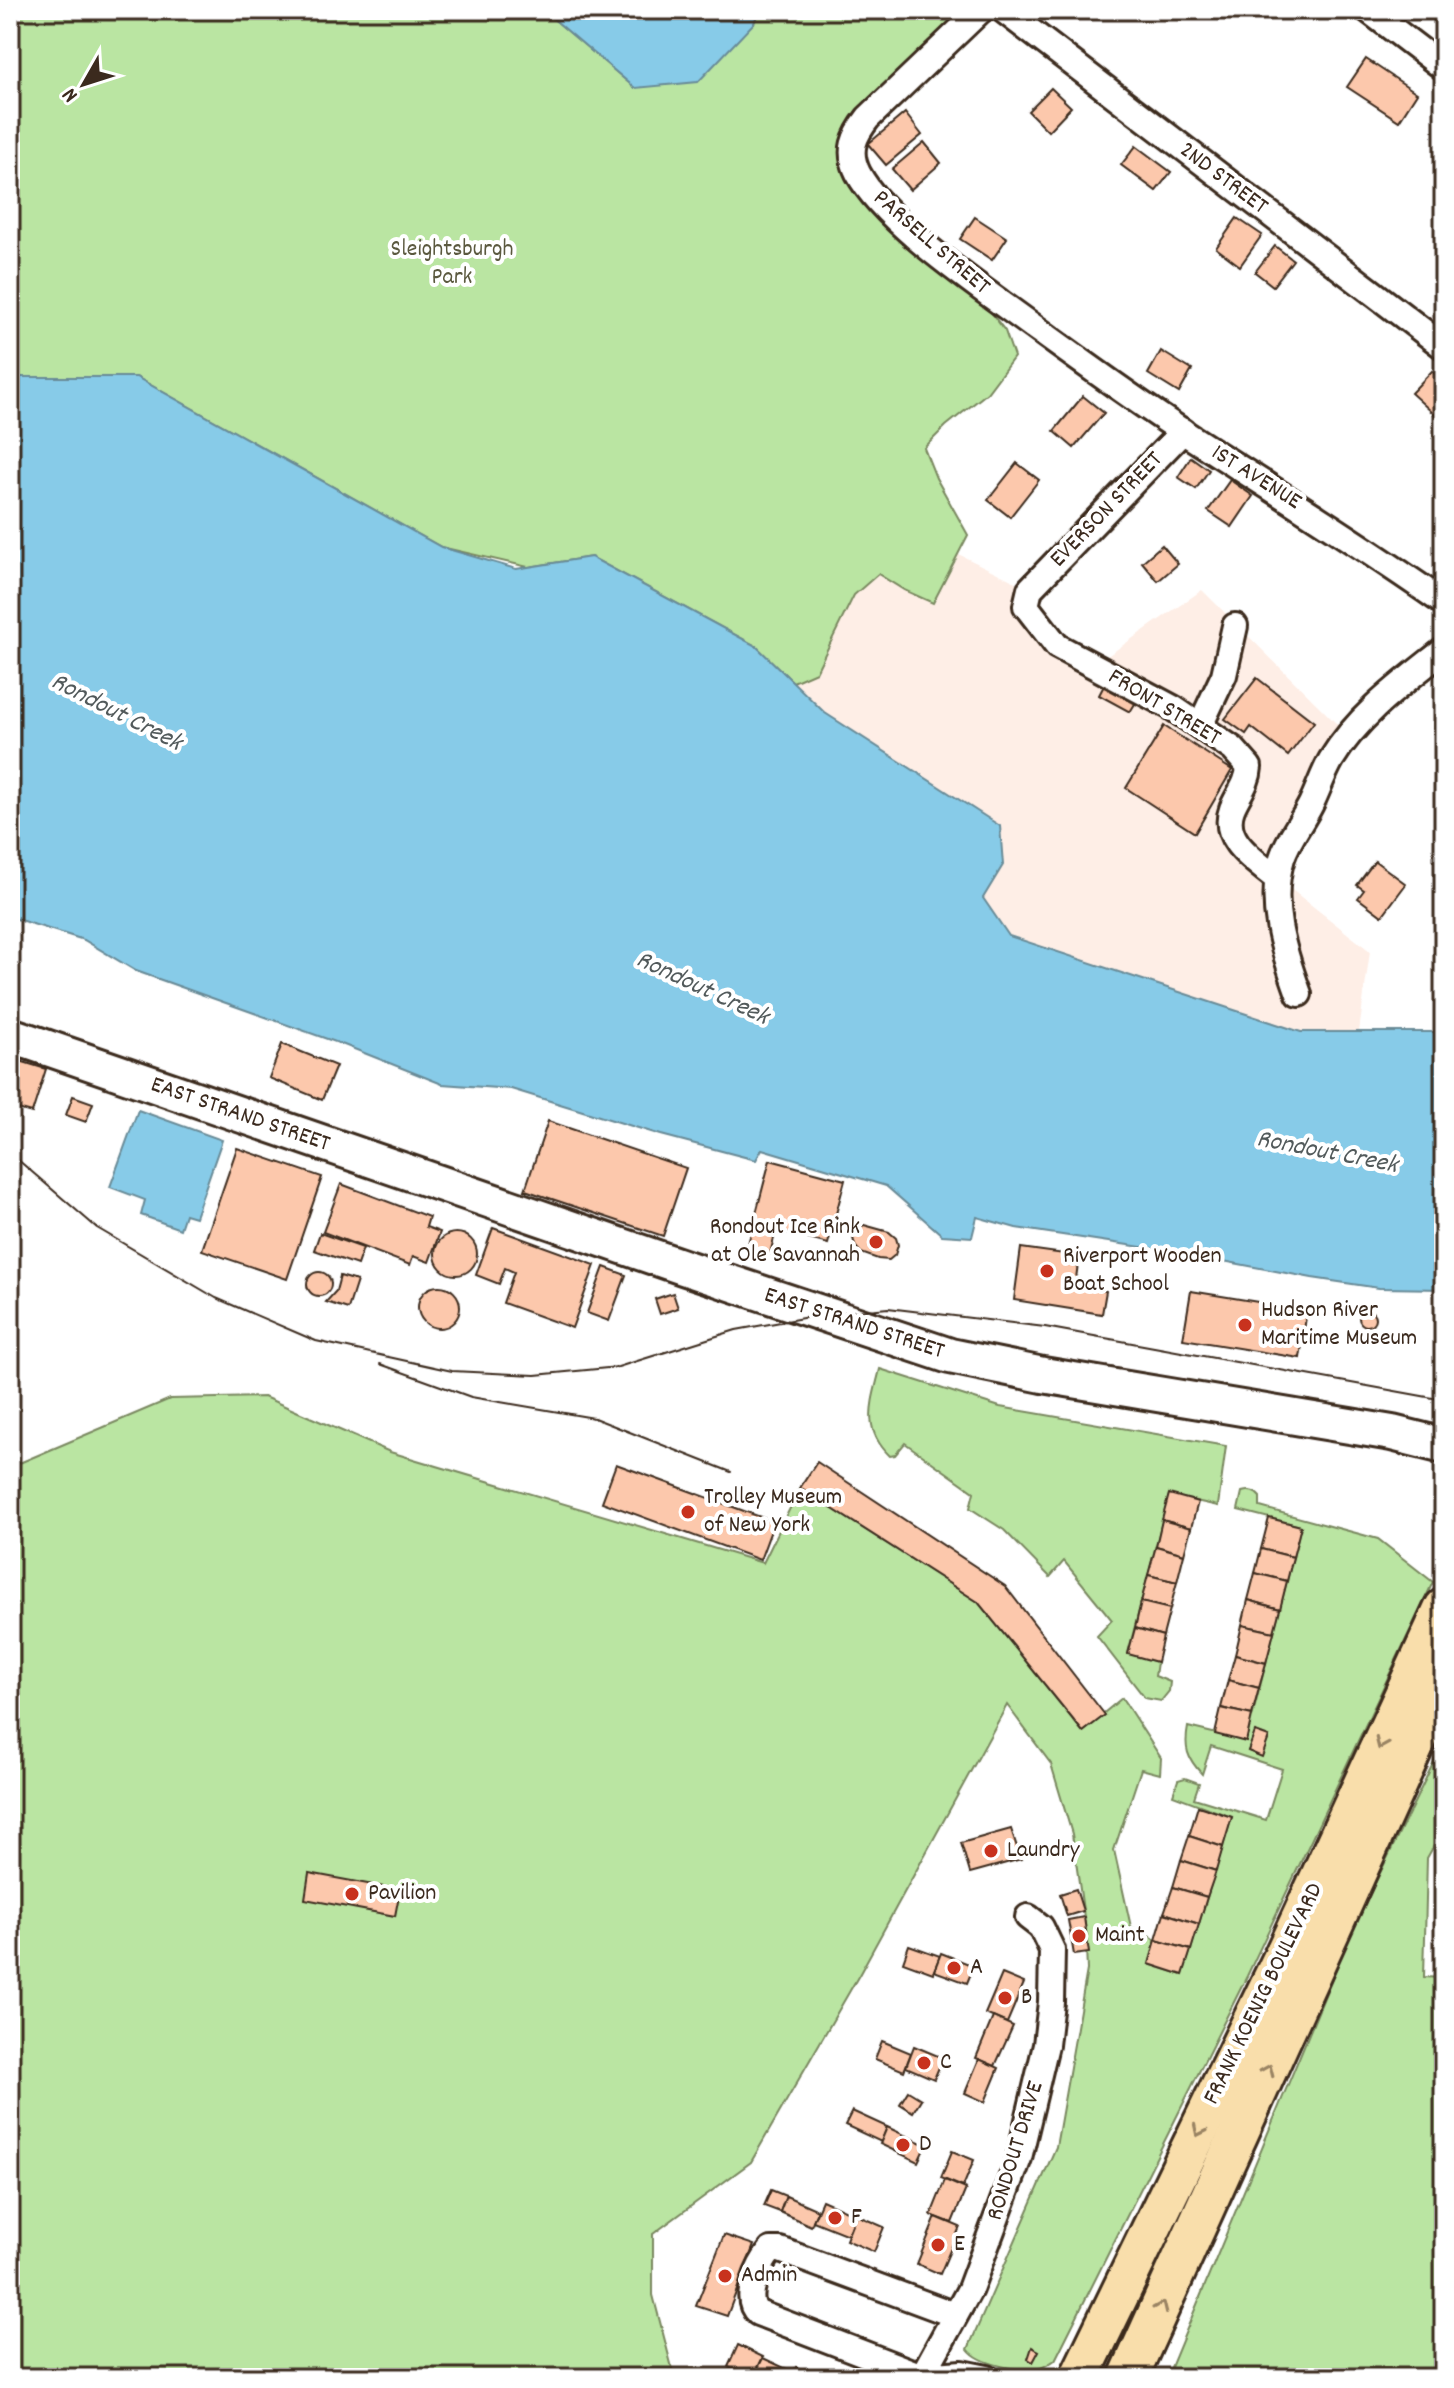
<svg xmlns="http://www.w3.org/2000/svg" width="1454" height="2388" font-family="Dekko,sans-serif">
<rect width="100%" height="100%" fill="#fff"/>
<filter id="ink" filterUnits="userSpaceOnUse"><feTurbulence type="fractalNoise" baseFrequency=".0125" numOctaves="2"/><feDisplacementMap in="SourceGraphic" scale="16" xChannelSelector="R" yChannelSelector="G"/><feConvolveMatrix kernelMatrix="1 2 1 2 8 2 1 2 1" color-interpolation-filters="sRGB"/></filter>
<g filter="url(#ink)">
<!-- built -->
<path fill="#feeee6" d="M880,497L950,550L1030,589L1026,606L1093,666L1202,590L1349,736L1278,879L1370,951L1359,1032H1301L1009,936L982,898L1003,865L825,713L793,682Z"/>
<!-- green -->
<g fill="#bae5a2" stroke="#7a8860" stroke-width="2" fill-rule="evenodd">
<path d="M10,10H543L635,88L754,23L759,10H981L868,118L852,155L962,274L1005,331L1014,357L987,393L946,426L924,448L936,478L968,535L933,603L904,590L878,574L854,595L816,672L793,682L756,646L591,557L528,567L441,547L136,377H10Z"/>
<path d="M880,1369L1000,1407L1226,1446L1218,1506L1169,1495L1128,1653L1157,1662L1155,1676L1170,1682L1169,1691L1161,1701L1145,1698L1097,1636L1112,1620L1064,1561L1050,1577L1004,1530L970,1508L974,1492L905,1443L895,1455L890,1456C861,1428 872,1403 880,1369Z"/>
<path d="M264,1397L390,1452L763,1563L800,1488L978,1602L1082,1731L1122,1698L1161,1758L1160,1774L1141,1769L1114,1850L1131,1927L1156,1940L1149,1964L1183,1975L1232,1817L1173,1795L1178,1780L1185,1778L1199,1783L1194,1798L1266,1820L1282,1769L1211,1746L1202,1774C1187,1758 1184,1748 1188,1727L1246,1741L1301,1526L1238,1510L1242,1492C1250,1490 1255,1491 1260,1497V1507L1378,1539L1433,1582L1247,1976L1055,2360C1050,2363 1043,2368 1037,2369C1019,2372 979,2364 968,2349L1056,2147L1087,1970L1085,1924L1072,1834L1051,1764L1007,1705L859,1975L751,2162L653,2234V2295L672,2368V2378H10V1467L170,1399ZM1256,1732L1269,1737L1261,1756L1248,1751Z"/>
<path d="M1444,1741V1828L1427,1858L1424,1977L1444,1978V2378L1167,2377L1349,1937Z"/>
</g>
<!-- water -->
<g fill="#87cbe8" stroke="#698b97" stroke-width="2">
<path d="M543,10H759L754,23L698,82L635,88Z"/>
<path d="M10,377H136L441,547L516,569L591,557L756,646L825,713L1000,826L1003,865L983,898L1009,936L1301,1032H1444V1289L1379,1288L1312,1278L1181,1253L1016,1228L977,1217L972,1237L942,1235L886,1186L762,1149L756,1160L661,1135L511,1089L442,1084L344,1045L136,971L84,940L10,917Z"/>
<path d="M138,1110L222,1140L195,1217L185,1214L180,1229L141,1215L145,1200L110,1187Z"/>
</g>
<!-- building -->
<g fill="#fcc8ac" stroke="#3b2a1e" stroke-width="2">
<path d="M1366,59L1417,93L1399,121L1347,87Z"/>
<path d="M1051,88L1071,107L1048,131L1028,111Z"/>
<path d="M905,113L922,135L886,165L868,144Z"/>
<path d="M924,142L941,163L910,190L892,169Z"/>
<path d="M1136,146L1171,172L1156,191L1121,165Z"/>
<path d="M975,217L1007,238L992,260L960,239Z"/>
<path d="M1237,218L1262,235L1240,266L1216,248Z"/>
<path d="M1275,246L1293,260L1273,286L1255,272Z"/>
<path d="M1161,351L1192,370L1179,393L1148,374Z"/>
<path d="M1432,371L1444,383V423L1411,393Z"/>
<path d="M1083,396L1104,413L1074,448L1054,431Z"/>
<path d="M1191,457L1209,470L1196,489L1178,477Z"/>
<path d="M1017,463L1039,480L1010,517L988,500Z"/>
<path d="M1230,480L1253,496L1232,527L1208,511Z"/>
<path d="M1162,545L1178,564L1158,581L1142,562Z"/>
<path d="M1109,676L1141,694L1130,712L1099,695Z"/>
<path d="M1257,678L1314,722L1288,756L1251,727L1246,734L1225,719Z"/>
<path d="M1164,726L1232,770L1195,833L1126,788Z"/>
<path d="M1375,861L1406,884L1382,916L1358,898L1364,890L1357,885Z"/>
<path d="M282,1044L336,1066L322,1100L269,1078Z"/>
<path d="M10,1058L46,1069L32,1113L10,1107Z"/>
<path d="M73,1096L93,1103L86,1122L66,1115Z"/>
<path d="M548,1121L686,1168L663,1236L525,1190Z"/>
<path d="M237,1148L322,1177L287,1279L202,1250Z"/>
<path d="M770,1160L845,1180L828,1244L776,1230L770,1254L747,1248Z"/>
<path d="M341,1184L429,1217L426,1227L440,1232L429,1262L413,1256L410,1265L323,1232Z"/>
<path d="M864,1225L889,1232L896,1238L898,1245L895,1255L889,1260L878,1259L861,1253L855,1246L853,1238L856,1230Z"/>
<path d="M493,1228L595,1265L572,1328L503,1303L514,1272L505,1268L499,1284L476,1275Z"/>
<circle cx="456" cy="1254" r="21"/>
<path d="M320,1233L363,1248L357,1265L314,1250Z"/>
<path d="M1021,1248L1079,1256L1075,1286L1106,1291L1102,1314L1014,1300Z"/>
<path d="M604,1267L626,1275L609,1321L587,1313Z"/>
<circle cx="319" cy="1284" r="12"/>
<path d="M340,1276L357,1281L348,1309L326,1302L336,1291Z"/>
<circle cx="439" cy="1307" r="21"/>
<path d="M1191,1291L1307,1310L1300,1358L1183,1339Z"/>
<path d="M673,1293L678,1308L660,1314L655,1299Z"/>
<circle cx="1367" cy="1318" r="8"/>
<path d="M817,1462L1005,1586L1105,1715L1083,1732L978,1602L800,1488Z"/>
<path d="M616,1464L774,1522L760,1560L602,1502Z"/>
<path d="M1169,1494L1198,1502L1191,1528L1162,1520Z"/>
<path d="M1269,1518L1301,1526L1293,1557L1261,1549Z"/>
<path d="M1162,1520L1191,1528L1184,1554L1156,1546Z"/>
<path d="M1156,1546L1184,1554L1177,1582L1148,1575Z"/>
<path d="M1261,1549L1293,1557L1287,1581L1255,1573Z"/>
<path d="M1255,1573L1287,1581L1280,1609L1248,1600Z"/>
<path d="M1148,1575L1177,1582L1170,1609L1141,1602Z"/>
<path d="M1248,1600L1280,1609L1274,1632L1242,1625Z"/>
<path d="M1141,1602L1170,1609L1163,1636L1135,1628Z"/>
<path d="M1242,1625L1274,1632L1266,1663L1235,1655Z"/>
<path d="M1135,1628L1163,1636L1157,1662L1128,1654Z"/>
<path d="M1235,1655L1266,1663L1259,1688L1228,1680Z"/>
<path d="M1228,1680L1259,1688L1252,1715L1221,1708Z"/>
<path d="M1221,1708L1252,1715L1246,1742L1215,1734Z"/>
<path d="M1255,1732L1269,1737L1262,1757L1248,1751Z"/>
<path d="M1198,1806L1232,1817L1223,1847L1189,1836Z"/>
<path d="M1011,1829L1021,1859L970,1873L961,1843Z"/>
<path d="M1189,1836L1223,1847L1216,1871L1181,1860Z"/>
<path d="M1181,1860L1216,1871L1207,1897L1173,1887Z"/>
<path d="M309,1873L400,1890L395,1916L305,1899Z"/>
<path d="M1173,1887L1207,1897L1199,1924L1164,1913Z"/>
<path d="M1076,1889L1083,1911L1067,1916L1060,1894Z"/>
<path d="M1164,1913L1199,1924L1191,1950L1156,1940Z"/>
<path d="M1084,1917L1089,1953L1074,1955L1068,1920Z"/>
<path d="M1156,1940L1191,1950L1183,1975L1149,1964Z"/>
<path d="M909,1945L940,1956L933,1973L903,1962Z"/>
<path d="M941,1953L974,1966L967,1983L934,1971Z"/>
<path d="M1002,1974L1024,1983L1007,2023L985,2014Z"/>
<path d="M993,2017L1013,2026L995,2066L976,2058Z"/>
<path d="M882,2041L911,2053L904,2071L875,2059Z"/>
<path d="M914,2046L943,2058L934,2079L906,2067Z"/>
<path d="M979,2059L999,2068L985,2102L965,2093Z"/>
<path d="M908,2091L921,2099L913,2112L900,2104Z"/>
<path d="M852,2111L887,2127L881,2142L845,2125Z"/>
<path d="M887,2127L926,2145L918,2162L880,2144Z"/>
<path d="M952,2151L974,2160L963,2187L941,2178Z"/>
<path d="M945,2180L966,2189L952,2223L931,2215Z"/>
<path d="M771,2190L786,2196L780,2212L764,2206Z"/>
<path d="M786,2196L818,2210L811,2226L780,2212Z"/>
<path d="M822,2200L856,2215L848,2235L813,2221Z"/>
<path d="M856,2215L884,2227L874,2252L846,2240Z"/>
<path d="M936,2217L960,2227L940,2274L917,2264Z"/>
<path d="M724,2235L754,2245L727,2316L696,2306Z"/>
<path d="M738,2345L763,2357L753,2378L728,2367Z"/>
<path d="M1032,2347L1039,2351L1033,2362L1028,2359Z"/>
<path d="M763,2358L793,2372L790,2378H753Z"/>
<path d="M796,2367L819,2378H790Z"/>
</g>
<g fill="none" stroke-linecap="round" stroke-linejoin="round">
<!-- street casing -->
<g stroke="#3b2a1e" stroke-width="30">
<g id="street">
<path d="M981,10L868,118C854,136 847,151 858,173C881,217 960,273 1001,303C1062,347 1122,392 1185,433C1272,489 1359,543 1444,603"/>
<path d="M1003,10L1444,347"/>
<path d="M1368,10L1444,68"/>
<path d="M1183,431L1030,589L1026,606L1057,646L1173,708L1233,749L1249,767C1248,784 1238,794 1232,809C1220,841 1256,861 1277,879"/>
<path d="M1200,726L1224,675L1235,626"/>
<path d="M1299,994C1283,950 1268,904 1282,858C1288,839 1302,822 1311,804C1318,790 1323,774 1331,760C1358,715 1404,682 1444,650"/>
<path d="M955,2315L780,2250H771C759,2265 742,2299 758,2313L922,2376L962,2373L987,2378"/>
<path d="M921,2378L970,2289L1019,2158L1046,2045L1051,2002L1052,1950L1041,1927L1028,1917"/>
</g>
</g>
<!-- secondary casing -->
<g stroke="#3b2a1e" stroke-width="40">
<path id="secondary" d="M10,1035L683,1267L950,1356L1043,1375L1392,1433L1444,1446"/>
</g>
<!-- primary casing -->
<g stroke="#3b2a1e" stroke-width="44">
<g id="primary">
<path d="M1079,2378L1282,1959L1444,1608"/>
<path d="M1128,2378L1444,1680"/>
</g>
</g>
<!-- street -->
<use href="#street" stroke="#fff" stroke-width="24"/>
<!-- secondary -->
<use href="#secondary" stroke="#fff" stroke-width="34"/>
<!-- primary -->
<use href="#primary" stroke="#f9deab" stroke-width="38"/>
<!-- tram -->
<g stroke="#3b2a1e" stroke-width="2">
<path d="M10,1153L97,1228L216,1298L316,1341L452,1371L535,1375L618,1367L736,1330L825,1314L888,1308L1045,1327L1444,1400"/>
<path d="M380,1364L471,1397L594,1418L731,1472"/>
</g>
</g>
<!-- one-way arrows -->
<defs><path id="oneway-chevron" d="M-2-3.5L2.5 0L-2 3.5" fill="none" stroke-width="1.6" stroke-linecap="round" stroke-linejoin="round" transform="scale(2)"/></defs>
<g stroke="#9a8464">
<use href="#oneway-chevron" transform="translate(1381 1744) rotate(114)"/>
<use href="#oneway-chevron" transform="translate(1268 2070) rotate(-66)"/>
<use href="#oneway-chevron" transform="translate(1199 2131) rotate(116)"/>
<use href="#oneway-chevron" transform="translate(1161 2307) rotate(-66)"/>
</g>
</g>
<!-- markers -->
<g fill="#c8321e" stroke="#fff" stroke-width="3">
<circle cx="876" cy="1242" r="8"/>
<circle cx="1047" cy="1271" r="8"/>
<circle cx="1245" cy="1325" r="8"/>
<circle cx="688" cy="1512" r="8"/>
<circle cx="991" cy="1851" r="8"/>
<circle cx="352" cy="1894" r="8"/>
<circle cx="1079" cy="1936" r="8"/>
<circle cx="954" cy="1968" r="8"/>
<circle cx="1005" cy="1998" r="8"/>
<circle cx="924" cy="2063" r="8"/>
<circle cx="903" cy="2145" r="8"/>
<circle cx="835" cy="2218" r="8"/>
<circle cx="938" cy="2245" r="8"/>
<circle cx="725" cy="2276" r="8"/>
</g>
<g text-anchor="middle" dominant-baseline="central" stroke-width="8" stroke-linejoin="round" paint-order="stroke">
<!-- street labels -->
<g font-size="24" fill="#3b2a1e" stroke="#fff">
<text transform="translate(1223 179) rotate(37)">2ND STREET</text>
<text transform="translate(931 243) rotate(41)">PARSELL STREET</text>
<text transform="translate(1256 478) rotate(32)">1ST AVENUE</text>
<text transform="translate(1107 510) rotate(-46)">EVERSON STREET</text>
<text transform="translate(1164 708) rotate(31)">FRONT STREET</text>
<text transform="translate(240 1115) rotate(19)">EAST STRAND STREET</text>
<text transform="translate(854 1324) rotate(18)">EAST STRAND STREET</text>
<text transform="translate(1264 1994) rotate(-64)">FRANK KOENIG BOULEVARD</text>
<text transform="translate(1016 2151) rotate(-73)">RONDOUT DRIVE</text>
</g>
<!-- park labels -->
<g font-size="24" fill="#5b593f" stroke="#fff">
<text x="452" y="250">Sleightsburgh<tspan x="452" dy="28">Park</tspan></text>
</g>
<!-- poi labels -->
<g font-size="24" fill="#3b2a1e" stroke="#fff" text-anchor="start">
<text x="860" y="1228" text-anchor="end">Rondout Ice Rink<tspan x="860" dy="28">at Ole Savannah</tspan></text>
<text x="1063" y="1257">Riverport Wooden<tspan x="1063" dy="28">Boat School</tspan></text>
<text x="1261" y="1311">Hudson River<tspan x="1261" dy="28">Maritime Museum</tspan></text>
<text x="704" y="1498">Trolley Museum<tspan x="704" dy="28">of New York</tspan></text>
<text x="1007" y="1851">Laundry</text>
<text x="368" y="1894">Pavilion</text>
<text x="1095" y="1936">Maint</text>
<text x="970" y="1968">A</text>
<text x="1021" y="1998">B</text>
<text x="940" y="2063">C</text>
<text x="919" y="2145">D</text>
<text x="851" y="2218">F</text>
<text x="954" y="2245">E</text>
<text x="741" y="2276">Admin</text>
</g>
<!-- water labels -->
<g font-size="26" font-style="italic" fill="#525a5b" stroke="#fff">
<text transform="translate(116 713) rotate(27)">Rondout Creek</text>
<text transform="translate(702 989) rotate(25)">Rondout Creek</text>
<text transform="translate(1327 1153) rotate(11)">Rondout Creek</text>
</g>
</g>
<!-- margin -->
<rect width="1454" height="2388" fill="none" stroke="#fff" stroke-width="40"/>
<rect x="20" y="20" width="1414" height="2348" fill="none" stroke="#3b2a1e" stroke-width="3" filter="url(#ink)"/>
<!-- north arrow -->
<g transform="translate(84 84) rotate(231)" stroke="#ffffff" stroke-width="6" paint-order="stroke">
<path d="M0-6L14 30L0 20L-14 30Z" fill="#3b2a1e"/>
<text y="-12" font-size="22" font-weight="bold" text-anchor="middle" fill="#3b2a1e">N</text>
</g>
</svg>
